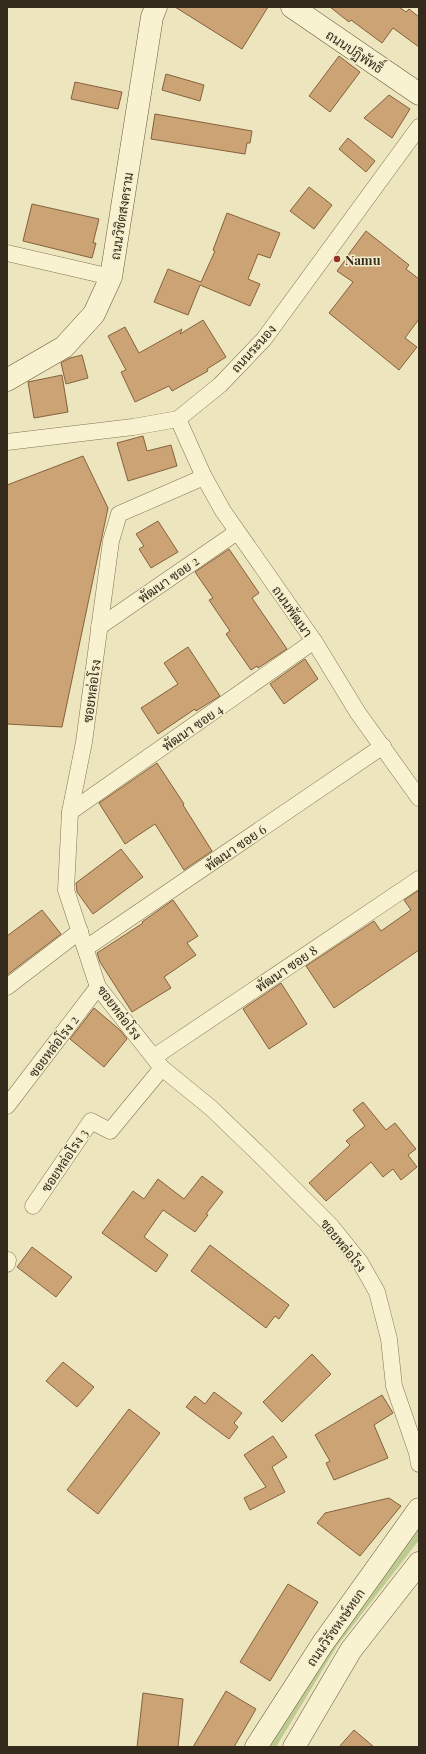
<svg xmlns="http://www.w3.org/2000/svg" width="426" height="1754" font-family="'Playfair Display',Sarabun,serif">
<rect width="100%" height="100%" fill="#ede5be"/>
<!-- green -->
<path fill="#bdcb92" d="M419,1528V1540L337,1646L276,1747H267L331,1642Z"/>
<!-- building -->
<g fill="#cba374" stroke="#84623d">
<path d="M175,7H268L242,49Z"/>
<path d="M330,7H399L406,12L409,9L419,17V47L393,28L382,43L351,20L349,22Z"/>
<path d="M339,56L360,72L330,112L309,96Z"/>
<path d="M166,74L204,85L200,101L162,90Z"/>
<path d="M75,82L122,92L118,109L71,99Z"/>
<path d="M389,95L410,109L392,138L364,118Z"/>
<path d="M155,114L252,131L250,143H247L245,154L151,139Z"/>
<path d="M348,138L375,161L366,172L339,149Z"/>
<path d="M309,187L332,205L314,229L290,211Z"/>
<path d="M32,204L99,219L93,243H96L92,258L23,241Z"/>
<path d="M227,213L280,233L270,258L258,254L248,279L260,284L250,306L200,285L188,315L154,302L168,269L201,282L215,251L213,250Z"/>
<path d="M366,231L409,265L406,269L419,279V319L405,338L417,347L399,370L329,313L353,282L337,271L346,259L359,264L348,255Z"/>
<path d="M203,320L226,357L207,369L208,371L172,391L169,386L135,402L121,372L126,370L108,336L125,327L139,353L182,329L180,334Z"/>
<path d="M82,355L88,378L66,384L61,363L70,358Z"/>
<path d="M62,375L68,412L34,418L28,382Z"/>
<path d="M143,436L147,451L171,445L177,466L128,481L117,443Z"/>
<path d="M83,456L108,508L62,727L7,724V485Z"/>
<path d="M158,521L178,552L151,568L139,549L144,546L136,534Z"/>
<path d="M229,549L259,593L252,598L287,649L258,668L257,666L251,670L226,634L230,631L209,600L213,598L195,572Z"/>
<path d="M188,647L220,696L196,711L195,709L158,734L141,708L178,684L164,663Z"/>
<path d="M305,659L318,679L284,704L270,684Z"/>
<path d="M157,763L184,804L183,805L212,851L184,870L155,824L125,844L99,803Z"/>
<path d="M121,849L143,877L93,914L77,892L76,883Z"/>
<path d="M419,890V950L334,1008L306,966L374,921L381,931L411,910L404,900Z"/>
<path d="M173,900L198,936L187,943L196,955L164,977L171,988L132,1012L100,962L97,953L143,923L142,922Z"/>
<path d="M42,910L61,934L7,975V936Z"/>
<path d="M281,983L307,1024L269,1049L243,1009Z"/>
<path d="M94,1008L120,1030L127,1039L104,1067L70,1039Z"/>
<path d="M363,1102L386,1130L395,1123L416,1149L408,1155L417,1167L401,1180L393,1169L383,1177L371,1162L326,1201L309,1183L350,1145L346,1141L365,1126L353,1110Z"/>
<path d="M202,1176L223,1192L206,1214L208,1215L195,1232L163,1210L144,1237L168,1255L156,1272L102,1233L133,1191L144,1199L158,1179L184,1199Z"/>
<path d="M210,1245L289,1305L279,1319L275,1316L266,1328L191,1271Z"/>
<path d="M32,1247L72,1277L56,1297L17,1267Z"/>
<path d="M312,1354L331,1374L282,1422L263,1402Z"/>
<path d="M63,1362L94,1387L77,1407L46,1381Z"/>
<path d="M214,1392L242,1413L234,1423L238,1427L229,1439L186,1407L195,1396L205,1404Z"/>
<path d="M382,1395L393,1413L374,1425L388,1458L334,1480L326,1463L330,1461L315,1435Z"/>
<path d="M129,1409L160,1433L98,1514L67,1490Z"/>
<path d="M273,1436L287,1457L272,1467L285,1492L250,1510L244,1498L266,1487L244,1455Z"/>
<path d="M389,1498L401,1506L360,1556L317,1523L325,1513Z"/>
<path d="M288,1584L318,1602L270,1681L240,1662Z"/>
<path d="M226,1691L256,1709L234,1747H193Z"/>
<path d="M143,1693L183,1699L178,1747H137Z"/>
<path d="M354,1730L374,1747H339Z"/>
</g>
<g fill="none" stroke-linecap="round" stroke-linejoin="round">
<!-- street casing -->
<g stroke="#857557" stroke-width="17">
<g id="street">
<path d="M7,253L111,277"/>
<path d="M178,419L204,477L223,511L314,641L358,713L419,798"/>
<path d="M7,442L133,427L178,419L220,385L264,339L419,127"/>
<path d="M204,477L119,514L111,541L84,742L70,812L66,890L98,987L162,1068L211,1108L264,1159L331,1226L360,1262L377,1292L389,1339L394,1386L417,1453L419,1464"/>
<path d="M99,627L237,532"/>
<path d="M70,812L314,641"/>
<path d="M86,948L383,746"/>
<path d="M7,987L80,931"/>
<path d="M154,1057L419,879"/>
<path d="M7,1106L98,987"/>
<path d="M33,1206L91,1121L110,1131L162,1068"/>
<path d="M7,1260H8L7,1264"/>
</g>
</g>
<!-- secondary casing -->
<g stroke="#67563a" stroke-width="23">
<g id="secondary">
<path d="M292,7L419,94"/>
<path d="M7,380L64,347L94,314L111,277L152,17L156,7"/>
<path d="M256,1747L323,1643L419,1509"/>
<path d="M294,1747L351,1650L419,1563"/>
</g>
</g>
<!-- street -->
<use href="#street" stroke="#f8f2d1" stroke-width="16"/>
<!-- secondary -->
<use href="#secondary" stroke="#f8f2d1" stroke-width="22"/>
</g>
<!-- markers -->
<circle fill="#943427" stroke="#f5eecd" stroke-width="1.5" cx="337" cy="259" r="4"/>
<g text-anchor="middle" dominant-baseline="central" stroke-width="3" stroke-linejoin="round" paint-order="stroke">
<!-- street labels -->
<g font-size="13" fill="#342b1c" stroke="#f5eecd">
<text transform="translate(355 51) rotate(34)">ถนนปฏิพัทธิ์</text>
<text transform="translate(121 216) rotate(-81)">ถนนวิชิตสงคราม</text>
<text transform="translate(253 348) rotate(-48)">ถนนระนอง</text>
<text transform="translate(168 579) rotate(-35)">พัฒนา ซอย 2</text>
<text transform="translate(293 611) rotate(55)">ถนนพัฒนา</text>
<text transform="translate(91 691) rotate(-82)">ซอยหล่อโรง</text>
<text transform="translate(192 727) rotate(-35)">พัฒนา ซอย 4</text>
<text transform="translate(235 847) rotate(-34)">พัฒนา ซอย 6</text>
<text transform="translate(286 968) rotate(-34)">พัฒนา ซอย 8</text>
<text transform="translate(120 1012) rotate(53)">ซอยหล่อโรง</text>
<text transform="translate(53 1046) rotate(-53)">ซอยหล่อโรง 2</text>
<text transform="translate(64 1160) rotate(-56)">ซอยหล่อโรง 3</text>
<text transform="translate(344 1245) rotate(51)">ซอยหล่อโรง</text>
<text transform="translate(335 1627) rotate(-55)">ถนนวิรัชหงษ์หยก</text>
</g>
<!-- poi labels -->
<g font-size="13" font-weight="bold" fill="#342b1c" stroke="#f5eecd" text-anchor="start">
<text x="345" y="259">Namu</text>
</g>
</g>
<!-- border -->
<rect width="426" height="1754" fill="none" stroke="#342b1c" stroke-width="16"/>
</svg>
